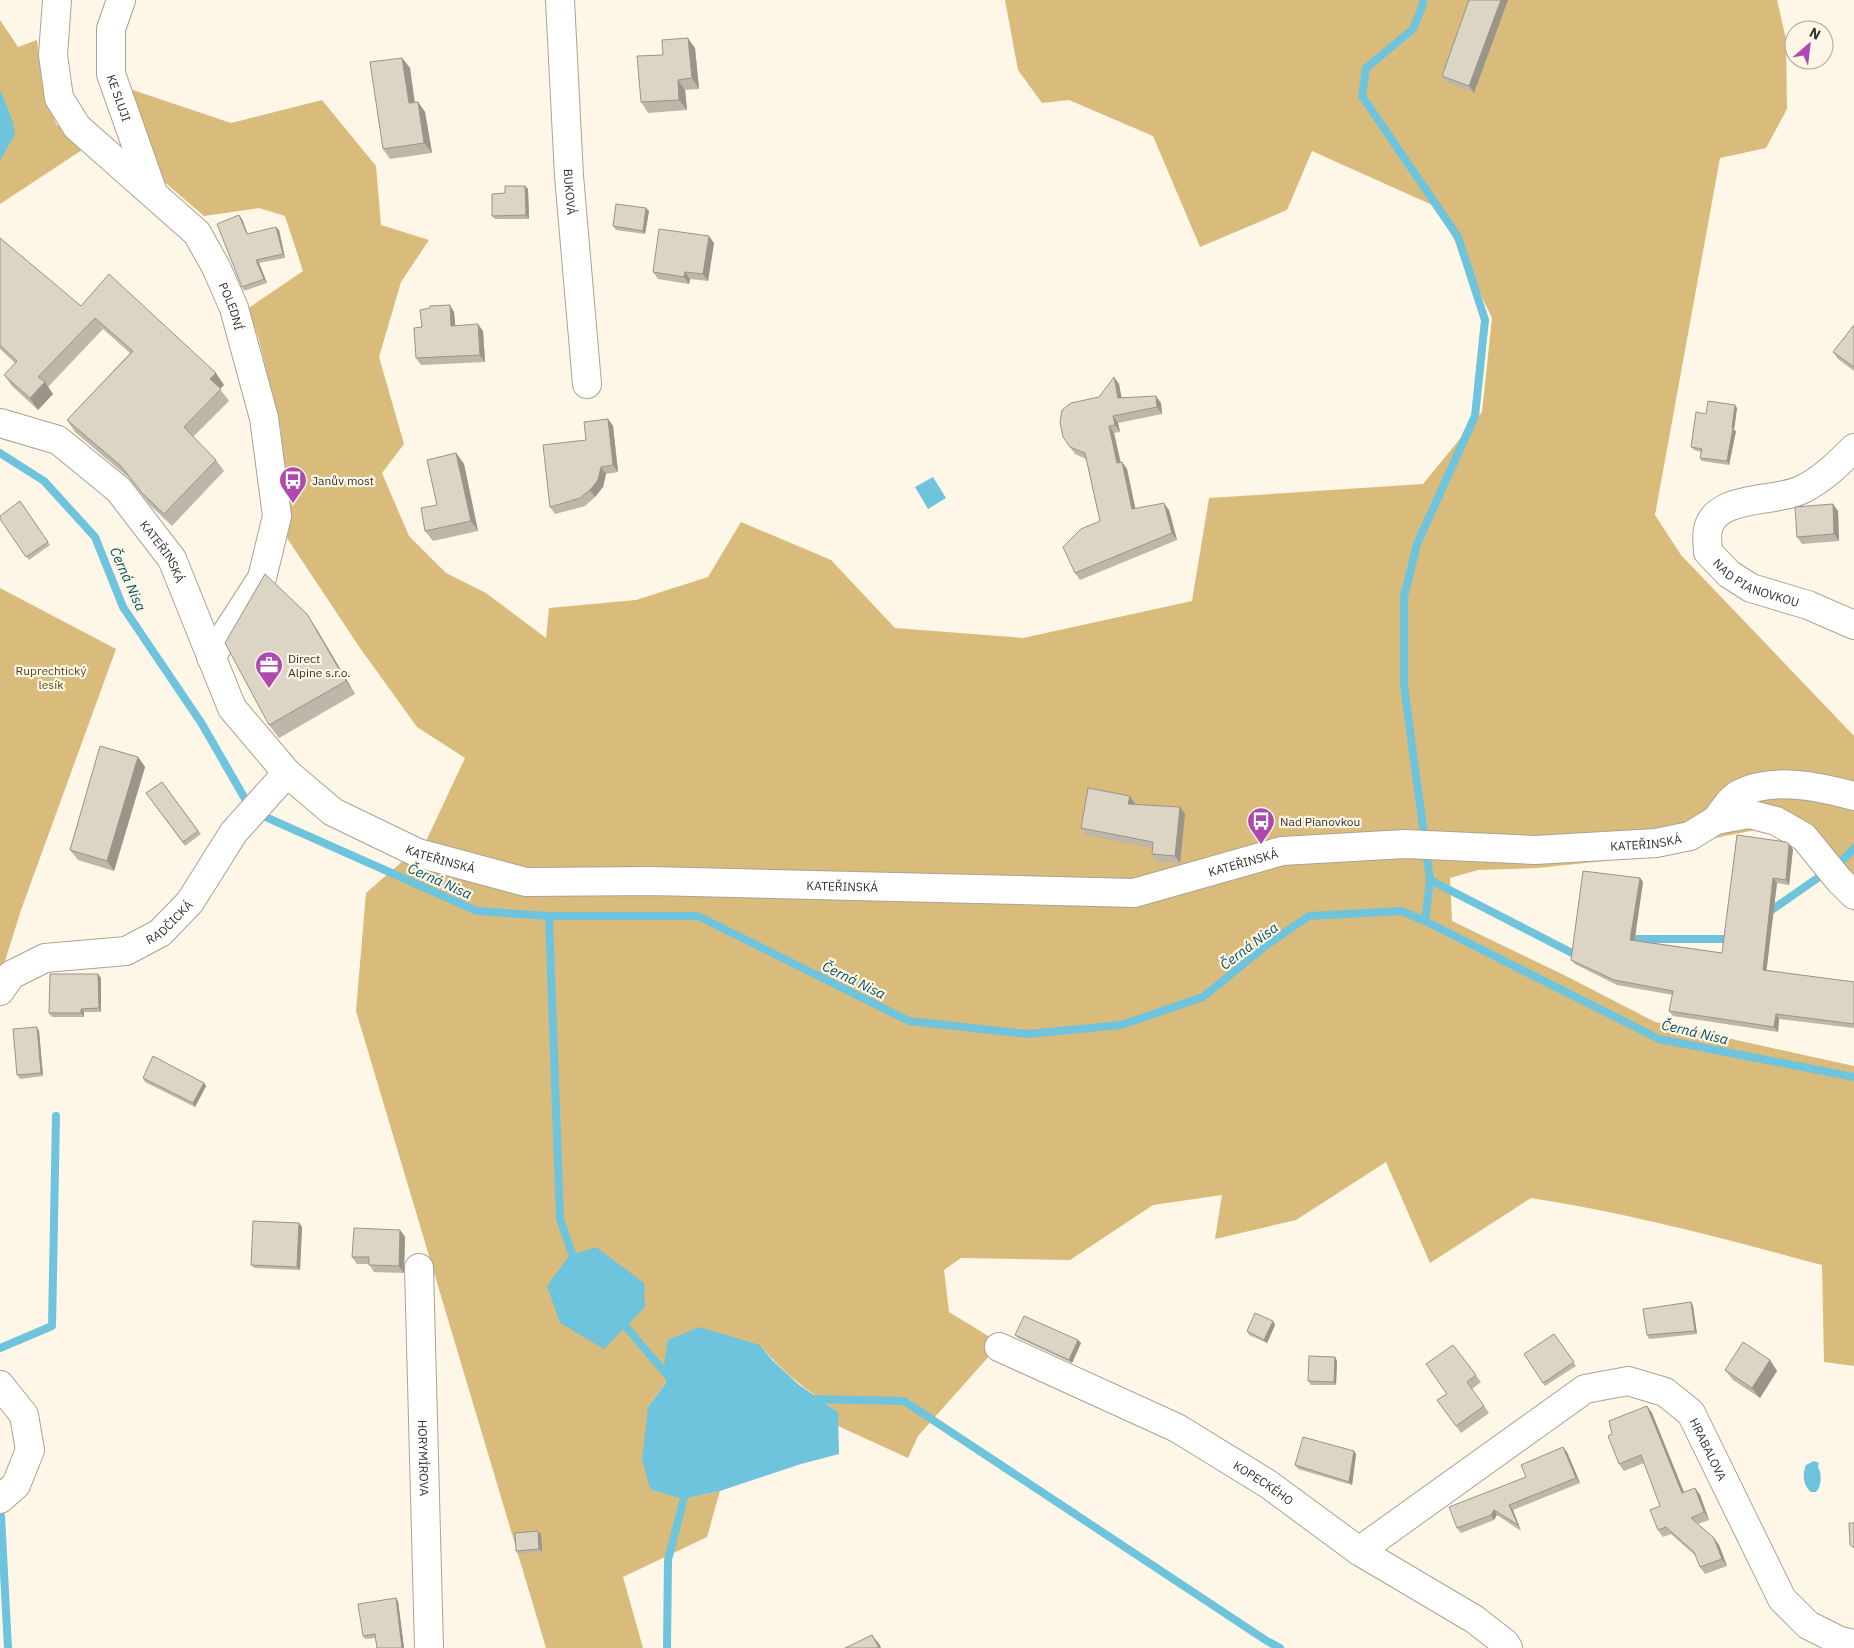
<svg xmlns="http://www.w3.org/2000/svg" width="1854" height="1648" font-family="'IBM Plex Sans',sans-serif">
<rect width="100%" height="100%" fill="#fef6e6"/>
<!-- forest -->
<g fill="#d9bc7b">
<path d="M1005,0H1777L1786,39L1787,109L1766,148L1720,158L1655,515L1681,555L1854,736V912L1822,845L1766,828L1720,837L1650,856L1538,868L1478,870L1450,878L1452,921L1568,977L1655,1022L1854,1066V1366L1824,1362L1822,1265C1726,1239 1629,1213 1531,1198L1430,1263L1386,1162L1296,1220L1215,1239L1222,1195L1153,1205L1070,1260L961,1258L944,1270L949,1312L1008,1348L991,1354L918,1436L908,1458L838,1426V1412C810,1392 782,1373 760,1345L664,1363L666,1383L648,1407L683,1499L720,1491L707,1537L623,1577L643,1648H546L356,1011L366,893L426,841L465,758L417,727L360,648L287,538L282,476L281,430L258,336L247,309L303,271L285,216L259,208L204,216L161,179L127,88L231,123L322,100L376,166L381,225L429,240L401,282L379,357L404,444L382,473L409,536L446,573L486,593L546,638L549,608L636,600L708,577L741,522L831,560L895,628L1023,638L1192,601L1209,498L1423,484L1482,412L1492,318L1439,208L1312,151L1287,210L1200,247L1153,136L1069,100L1042,103L1018,70Z"/>
<path d="M0,20L18,47L37,40L42,80L56,124L85,148L0,204Z"/>
<path d="M0,588L116,649L21,910L0,977Z"/>
</g>
<!-- water -->
<g fill="#6ec4dc">
<path d="M0,89L13,122L15,134L0,161Z"/>
<path d="M933,477L946,498L928,509L915,487Z"/>
<path d="M596,1247L644,1283L645,1307L604,1349L560,1323L547,1286L569,1256Z"/>
<path d="M699,1327L760,1345L772,1360L798,1384L838,1412L839,1454L801,1464L720,1491L683,1499L650,1489L642,1459L648,1407L666,1383L664,1363L668,1340Z"/>
<path d="M1814,1461L1819,1463L1818,1467C1822,1474 1822,1486 1816,1492H1811C1803,1486 1802,1474 1806,1465Z"/>
</g>
<g fill="none" stroke-linecap="round" stroke-linejoin="round">
<!-- stream -->
<g stroke="#6ec4dc" stroke-width="8">
<path d="M1423,0V4L1413,29L1366,68L1362,96L1458,237L1485,320L1475,416L1417,544L1404,597V685L1430,880L1425,921"/>
<path d="M0,453L44,481L95,537L123,607L202,724L252,811L477,911L549,916H698L909,1021L1028,1034L1121,1025L1203,997L1268,944L1309,916L1401,911L1425,921L1659,1039L1854,1077"/>
<path d="M1430,880L1574,954L1580,952"/>
<path d="M1766,914L1842,861L1854,848"/>
<path d="M549,916L560,1219L576,1265"/>
<path d="M1624,939H1730L1732,938"/>
<path d="M620,1320L668,1376L673,1378"/>
<path d="M0,1348L52,1326L56,1116"/>
<path d="M811,1399L904,1401L1267,1641L1280,1648"/>
<path d="M1,1516L8,1648"/>
<path d="M667,1648L668,1560L686,1490"/>
</g>
<!-- street casing -->
<g stroke="#aaa393" stroke-width="30">
<g id="street">
<path id="s1" d="M121,0L111,29V74L153,193"/>
<path id="s2" d="M560,0L569,176L587,384"/>
<path id="s3" d="M1854,448C1839,463 1823,479 1803,489C1777,503 1716,494 1708,529C1706,536 1708,545 1708,552L1729,574L1751,588L1808,605L1854,625"/>
<path d="M1716,820C1723,811 1730,799 1739,794C1772,776 1821,787 1854,796"/>
<path id="s4" d="M0,991L11,975L45,958L126,951L160,933L190,902L234,832L287,773"/>
<path id="s5" d="M419,1268L429,1648"/>
<path id="s6" d="M999,1347L1177,1428L1268,1484L1359,1551L1474,1619L1505,1643L1508,1648"/>
<path d="M0,1385L24,1415L30,1450L16,1485L0,1499"/>
<path id="s7" d="M1359,1551L1585,1389L1628,1381L1665,1392L1691,1413L1782,1599L1808,1625L1840,1641L1854,1644"/>
</g>
</g>
<!-- secondary casing -->
<g stroke="#aaa393" stroke-width="30">
<g id="secondary">
<path id="s8" d="M57,0L53,55L59,98L77,127L197,233L216,267L234,308L264,418L277,516L262,578L211,657"/>
<path id="s9" d="M0,423L58,440L119,490L172,559L232,708L287,773L333,812L418,853L526,882L651,881L1134,893L1282,851L1405,844L1535,850L1656,843L1690,836L1716,820L1749,814L1776,821L1804,837L1839,880L1854,895"/>
</g>
</g>
<!-- street -->
<use href="#street" stroke="#fff" stroke-width="28"/>
<!-- secondary -->
<use href="#secondary" stroke="#fff" stroke-width="28"/>
</g>
<!-- wall -->
<g fill="#bdb6a9">
<path d="M1469,0L1474,93L1446,82L1442,76Z"/>
<path d="M695,48L699,89L685,90L687,110L648,113L641,102L663,55Z"/>
<path d="M402,58L410,68L415,102H418L425,112L432,153L390,159L383,149Z"/>
<path d="M525,186L528,189L529,219H495L492,216L505,193Z"/>
<path d="M649,211L645,234L616,230L613,226Z"/>
<path d="M242,219L248,234L279,230L285,258L259,263L267,283L244,291L242,287Z"/>
<path d="M0,238L81,306L224,385L220,389L229,401L193,437L216,460L224,471L172,526L150,505L129,478L75,432L67,420L130,353L103,329L48,387L53,394L38,410L12,386L4,375L15,363L0,349Z"/>
<path d="M714,243L708,281L690,279L689,284L658,279L653,272Z"/>
<path d="M454,312L455,326L483,331L485,362L421,365L416,358L422,327Z"/>
<path d="M1854,325V371L1838,359L1833,352Z"/>
<path d="M1119,384L1121,397L1161,403L1162,414L1118,423L1120,432L1114,433L1121,463L1122,462L1127,469L1135,508L1169,510L1177,540L1080,580L1075,573L1100,521L1086,459L1075,454L1063,437L1099,397Z"/>
<path d="M1737,408L1734,430L1736,431L1729,465L1702,461L1700,458L1701,452L1694,450L1691,447L1706,414Z"/>
<path d="M608,419L613,426L618,472L606,474L603,487L595,497L585,506L555,514L550,507L586,440Z"/>
<path d="M456,453L464,464L478,531L433,541L425,531L437,505Z"/>
<path d="M20,501L50,545L29,560L0,519Z"/>
<path d="M1838,511L1839,541L1802,544L1797,537Z"/>
<path d="M316,628L355,694L279,738L269,725Z"/>
<path d="M138,757L145,767L114,871L78,860L70,850Z"/>
<path d="M162,782L201,834L185,846L146,793Z"/>
<path d="M1135,804L1185,814L1180,863L1157,862L1152,854V848L1085,835L1081,828Z"/>
<path d="M1793,849L1789,885L1777,883L1766,970L1854,982V1028L1779,1019L1778,1032L1673,1016L1669,1011L1673,995L1617,985L1575,964L1571,960L1640,878L1643,882L1634,940L1722,953Z"/>
<path d="M98,974L101,978V1012H84V1017H52L49,1013Z"/>
<path d="M37,1027L39,1031L43,1076L20,1079L17,1075Z"/>
<path d="M143,1078L204,1083L206,1086L195,1107L145,1082Z"/>
<path d="M299,1223L302,1227L300,1270L254,1268L251,1265Z"/>
<path d="M400,1230L405,1237L404,1273L374,1272L369,1264H357L352,1257Z"/>
<path d="M1691,1302L1693,1306L1697,1334L1649,1339L1647,1335Z"/>
<path d="M1273,1321L1275,1325L1267,1343L1249,1335L1247,1331Z"/>
<path d="M1554,1334L1576,1366L1545,1386L1524,1354Z"/>
<path d="M1015,1335L1078,1340L1081,1343L1072,1363L1018,1338Z"/>
<path d="M1453,1345L1481,1382L1472,1389L1489,1413L1461,1433L1437,1400L1447,1394Z"/>
<path d="M1335,1357L1337,1361L1336,1385H1311L1308,1381Z"/>
<path d="M1770,1360L1777,1371L1760,1398L1733,1380L1725,1370Z"/>
<path d="M1647,1406L1652,1413L1684,1492L1695,1488L1700,1495L1709,1520L1698,1524L1714,1538L1719,1545L1727,1566L1705,1574L1700,1567L1696,1556L1671,1534L1663,1537L1658,1530L1660,1506L1644,1463L1624,1471L1619,1464L1612,1434Z"/>
<path d="M1567,1452L1580,1483L1513,1510L1521,1531L1497,1515L1494,1520L1461,1533L1457,1528L1526,1477Z"/>
<path d="M1356,1454L1352,1485L1298,1469L1295,1465Z"/>
<path d="M538,1531L541,1534L542,1552L518,1554L516,1551Z"/>
<path d="M398,1601L404,1648H377L375,1638L365,1639L363,1636Z"/>
</g>
<!-- shaded-wall -->
<g fill="#9a9489">
<path d="M1501,0H1508L1474,93L1469,86Z"/>
<path d="M688,38L695,48L699,89L692,78Z"/>
<path d="M402,58L410,68L416,114L409,103Z"/>
<path d="M678,80L685,90L687,110L679,100Z"/>
<path d="M418,102L425,112L432,153L424,143Z"/>
<path d="M525,186L528,189L529,219L526,215Z"/>
<path d="M646,208L649,211L645,234L643,231Z"/>
<path d="M239,215L242,219L249,238L247,234Z"/>
<path d="M276,227L279,230L285,258L283,254Z"/>
<path d="M709,236L714,243L708,281L703,274Z"/>
<path d="M256,260L259,263L267,283L264,279Z"/>
<path d="M685,272L690,279L689,284L684,277Z"/>
<path d="M450,305L454,312L456,333L451,326Z"/>
<path d="M478,324L483,331L485,362L480,355Z"/>
<path d="M216,373L224,385L218,391L210,379Z"/>
<path d="M1114,377L1119,384L1123,405L1118,398Z"/>
<path d="M45,382L53,394L38,410L30,398Z"/>
<path d="M1156,396L1161,403L1162,414L1157,407Z"/>
<path d="M1735,405L1737,408L1734,430L1736,431L1729,465L1727,461Z"/>
<path d="M1113,416L1118,423L1120,432L1115,425Z"/>
<path d="M608,419L613,426L618,472L613,465Z"/>
<path d="M1109,426L1114,433L1122,470L1117,463Z"/>
<path d="M456,453L464,464L478,531L471,521Z"/>
<path d="M1122,462L1127,469L1137,516L1132,509Z"/>
<path d="M601,467L606,474L603,487L595,497L590,490Z"/>
<path d="M1164,503L1169,510L1177,540L1172,533Z"/>
<path d="M1833,504L1838,511L1839,541L1834,534Z"/>
<path d="M307,614L316,628L355,694L346,681Z"/>
<path d="M138,757L145,767L114,871L107,861Z"/>
<path d="M1130,796L1135,804L1133,811L1128,804Z"/>
<path d="M1180,807L1185,814L1180,863L1175,856Z"/>
<path d="M1789,844L1793,849L1789,885L1786,880Z"/>
<path d="M1640,878L1643,882L1634,945L1630,940Z"/>
<path d="M1773,878L1777,883L1766,975L1763,970Z"/>
<path d="M98,974L101,978V1012L99,1008Z"/>
<path d="M81,1009L84,1012V1017L81,1013Z"/>
<path d="M1776,1014L1779,1019L1778,1032L1774,1027Z"/>
<path d="M37,1027L39,1031L43,1076L41,1073Z"/>
<path d="M204,1083L206,1086L195,1107L193,1103Z"/>
<path d="M299,1223L302,1227L300,1270L297,1267Z"/>
<path d="M400,1230L405,1237L404,1273L399,1266Z"/>
<path d="M1691,1302L1693,1306L1697,1334L1695,1331Z"/>
<path d="M1273,1321L1275,1325L1267,1343L1264,1340Z"/>
<path d="M1078,1340L1081,1343L1072,1363L1069,1360Z"/>
<path d="M1335,1357L1337,1361L1336,1385L1334,1382Z"/>
<path d="M1770,1360L1777,1371L1760,1398L1752,1388Z"/>
<path d="M1647,1406L1652,1413L1687,1500L1682,1493Z"/>
<path d="M1563,1447L1567,1452L1580,1483L1576,1478Z"/>
<path d="M1354,1451L1356,1454L1352,1485L1349,1482Z"/>
<path d="M1695,1488L1700,1495L1709,1520L1704,1512Z"/>
<path d="M1509,1505L1513,1510L1521,1531L1518,1525Z"/>
<path d="M1494,1510L1497,1515L1494,1520L1491,1515Z"/>
<path d="M538,1531L541,1534L542,1552L539,1549Z"/>
<path d="M1714,1538L1719,1545L1727,1566L1722,1559Z"/>
<path d="M396,1598L398,1601L404,1648H402Z"/>
<path d="M872,1635L880,1645L881,1648H879Z"/>
</g>
<!-- building -->
<g fill="#dcd4c4" stroke="#9a9489">
<path d="M1469,0H1501L1469,86L1442,76Z"/>
<path d="M688,38L692,78L678,80L679,100L641,102L637,56L663,55L662,40Z"/>
<path d="M402,58L409,103L418,102L424,143L383,149L370,62Z"/>
<path d="M505,186H525L526,215L492,216V194L505,193Z"/>
<path d="M616,204L646,208L643,231L613,226Z"/>
<path d="M239,215L247,234L276,227L283,254L256,260L264,279L242,287L217,224Z"/>
<path d="M659,229L709,236L703,274L685,272L684,277L653,272Z"/>
<path d="M0,238L81,306L109,274L216,373L210,379L221,389L184,427L216,460L164,514L142,493L121,466L67,420L133,351L95,318L38,377L45,382L30,398L4,375L17,361L0,345Z"/>
<path d="M450,305L451,326L478,324L480,355L416,358L414,328L422,327L420,310L430,308V306Z"/>
<path d="M1854,325V367L1833,352Z"/>
<path d="M1114,377L1118,398L1156,396L1157,407L1113,416L1115,425L1109,426L1117,463L1122,462L1132,509L1164,503L1172,533L1075,573L1063,547L1081,529L1100,521L1085,453L1070,447L1063,437L1060,422L1062,410L1071,403L1099,397Z"/>
<path d="M1708,401L1735,405L1732,428H1733L1727,461L1700,458L1702,449L1691,447L1696,412L1706,414Z"/>
<path d="M608,419L613,465L601,467L598,480L590,490L580,498L550,507L543,445L586,440L584,422Z"/>
<path d="M456,453L471,521L425,531L421,508L437,505L427,460Z"/>
<path d="M20,501L48,542L26,557L0,519V516Z"/>
<path d="M1833,504L1834,534L1797,537L1795,507Z"/>
<path d="M265,574L307,614L346,681L269,725L225,643Z"/>
<path d="M100,746L138,757L107,861L70,850Z"/>
<path d="M162,782L198,831L183,842L146,793Z"/>
<path d="M1088,788L1130,796L1128,804L1180,807L1175,856L1152,854L1153,842L1081,828Z"/>
<path d="M1737,835L1786,842L1789,844L1786,880L1773,878L1763,970L1854,982V1024L1776,1014L1774,1027L1669,1011L1673,991L1614,980L1571,960L1583,871L1640,878L1630,940L1722,953Z"/>
<path d="M50,974H98L99,1008L81,1009V1013H49Z"/>
<path d="M37,1027L41,1073L17,1075L13,1029Z"/>
<path d="M153,1056L204,1083L193,1103L143,1078Z"/>
<path d="M253,1221L299,1223L297,1267L251,1265Z"/>
<path d="M354,1228L400,1230L399,1266L369,1265V1257H352Z"/>
<path d="M1691,1302L1695,1331L1647,1335L1643,1309Z"/>
<path d="M1255,1313L1273,1321L1264,1340L1247,1331Z"/>
<path d="M1024,1316L1078,1340L1069,1360L1015,1335Z"/>
<path d="M1554,1334L1574,1362L1543,1383L1524,1354Z"/>
<path d="M1743,1342L1770,1360L1752,1388L1725,1370Z"/>
<path d="M1453,1345L1476,1375L1467,1382L1484,1406L1456,1426L1437,1400L1447,1394L1426,1364Z"/>
<path d="M1309,1356L1335,1357L1334,1382L1308,1381Z"/>
<path d="M1647,1406L1682,1493L1695,1488L1704,1512L1691,1518L1714,1538L1722,1559L1700,1567L1694,1552L1666,1527L1658,1530L1650,1510L1660,1506L1641,1455L1619,1464L1608,1436L1612,1434L1609,1421Z"/>
<path d="M1303,1437L1354,1451L1349,1482L1295,1465Z"/>
<path d="M1563,1447L1576,1478L1509,1505L1518,1525L1494,1510L1491,1515L1457,1528L1449,1507L1526,1477L1521,1465Z"/>
<path d="M1849,1523H1854V1548L1850,1545Z"/>
<path d="M538,1531L539,1549L516,1551L515,1533Z"/>
<path d="M396,1598L402,1648H377L375,1634L363,1636L358,1604Z"/>
<path d="M872,1635L879,1648H845Z"/>
</g>
<!-- icons -->
<defs>
<g id="bus-pin" transform="scale(1.4375)"><path d="M0 17L-7.5 6A9.5 9.5 0 1 1 7.5 6Z" fill="#ad49af" stroke="#fef6e6"/><path d="M-5-6H5V4H4V6H2V4H-2V6H-4V4H-5ZM-3.5-4V0h7V-4ZM-3.5 1.2v1.5H-2V1.2ZM2 1.2v1.5H3.5V1.2Z" fill="#fff"/></g>
<g id="office-pin" transform="scale(1.4375)"><path d="M0 17L-7.5 6A9.5 9.5 0 1 1 7.5 6Z" fill="#ad49af" stroke="#fef6e6"/><path d="M-6-3h4V-5.5h4V-3h4V5H-6ZM-1-4.5V-3h2v-1.5ZM-6 0V1H6V0Z" fill="#fff"/></g>
</defs>
<g fill-rule="evenodd">
<use href="#bus-pin" x="293" y="480"/>
<use href="#office-pin" x="269" y="665"/>
<use href="#bus-pin" x="1261" y="821"/>
</g>
<g text-anchor="middle" dominant-baseline="central" stroke-width="4.5" stroke-linejoin="round" paint-order="stroke">
<!-- street labels -->
<g font-size="12" fill="#35322b" stroke="#fef6e6">
<text stroke="none"><textPath href="#s1" startOffset="101">KE SLUJI</textPath></text>
<text stroke="none"><textPath href="#s2" startOffset="192">BUKOVÁ</textPath></text>
<text stroke="none"><textPath href="#s8" startOffset="374">POLEDNÍ</textPath></text>
<text stroke="none"><textPath href="#s9" startOffset="215">KATEŘINSKÁ</textPath></text>
<text stroke="none"><textPath href="#s3" startOffset="256">NAD PIANOVKOU</textPath></text>
<text stroke="none"><textPath href="#s9" startOffset="1865">KATEŘINSKÁ</textPath></text>
<text stroke="none"><textPath href="#s9" startOffset="650">KATEŘINSKÁ</textPath></text>
<text stroke="none"><textPath href="#s9" startOffset="1460">KATEŘINSKÁ</textPath></text>
<text stroke="none"><textPath href="#s9" startOffset="1055">KATEŘINSKÁ</textPath></text>
<text stroke="none"><textPath href="#s4" startOffset="191">RADČICKÁ</textPath></text>
<text stroke="none"><textPath href="#s7" startOffset="434">HRABALOVA</textPath></text>
<text stroke="none"><textPath href="#s5" startOffset="190">HORYMÍROVA</textPath></text>
<text stroke="none"><textPath href="#s6" startOffset="298">KOPECKÉHO</textPath></text>
</g>
<!-- poi labels -->
<g font-size="12" fill="#35322b" stroke="#fef6e6" text-anchor="start">
<text x="312" y="480">Janův most</text>
<text x="288" y="658">Direct<tspan x="288" dy="14">Alpine s.r.o.</tspan></text>
<text x="1280" y="821">Nad Pianovkou</text>
</g>
<!-- park labels -->
<g font-size="12" fill="#5b4715" stroke="#fef6e6">
<text x="51" y="670">Ruprechtický<tspan x="51" dy="14">lesík</tspan></text>
</g>
<!-- water labels -->
<g font-size="14" font-style="italic" fill="#035263" stroke="#fef6e6">
<text transform="translate(128 579) rotate(66)">Černá Nisa</text>
<text transform="translate(440 881) rotate(24)">Černá Nisa</text>
<text transform="translate(1249 946) rotate(-37)">Černá Nisa</text>
<text transform="translate(854 980) rotate(26)">Černá Nisa</text>
<text transform="translate(1695 1032) rotate(13)">Černá Nisa</text>
</g>
</g>
<!-- north arrow -->
<g transform="translate(1809 45) rotate(28)"><circle r="24" fill="#fef6e6" stroke="#aea89b"/>
<path d="M0-4L9 19L0 12L-9 19Z" fill="#ad49af"/>
<text y="-8" font-size="14" font-weight="bold" text-anchor="middle" fill="#35322b">N</text>
</g>
</svg>
